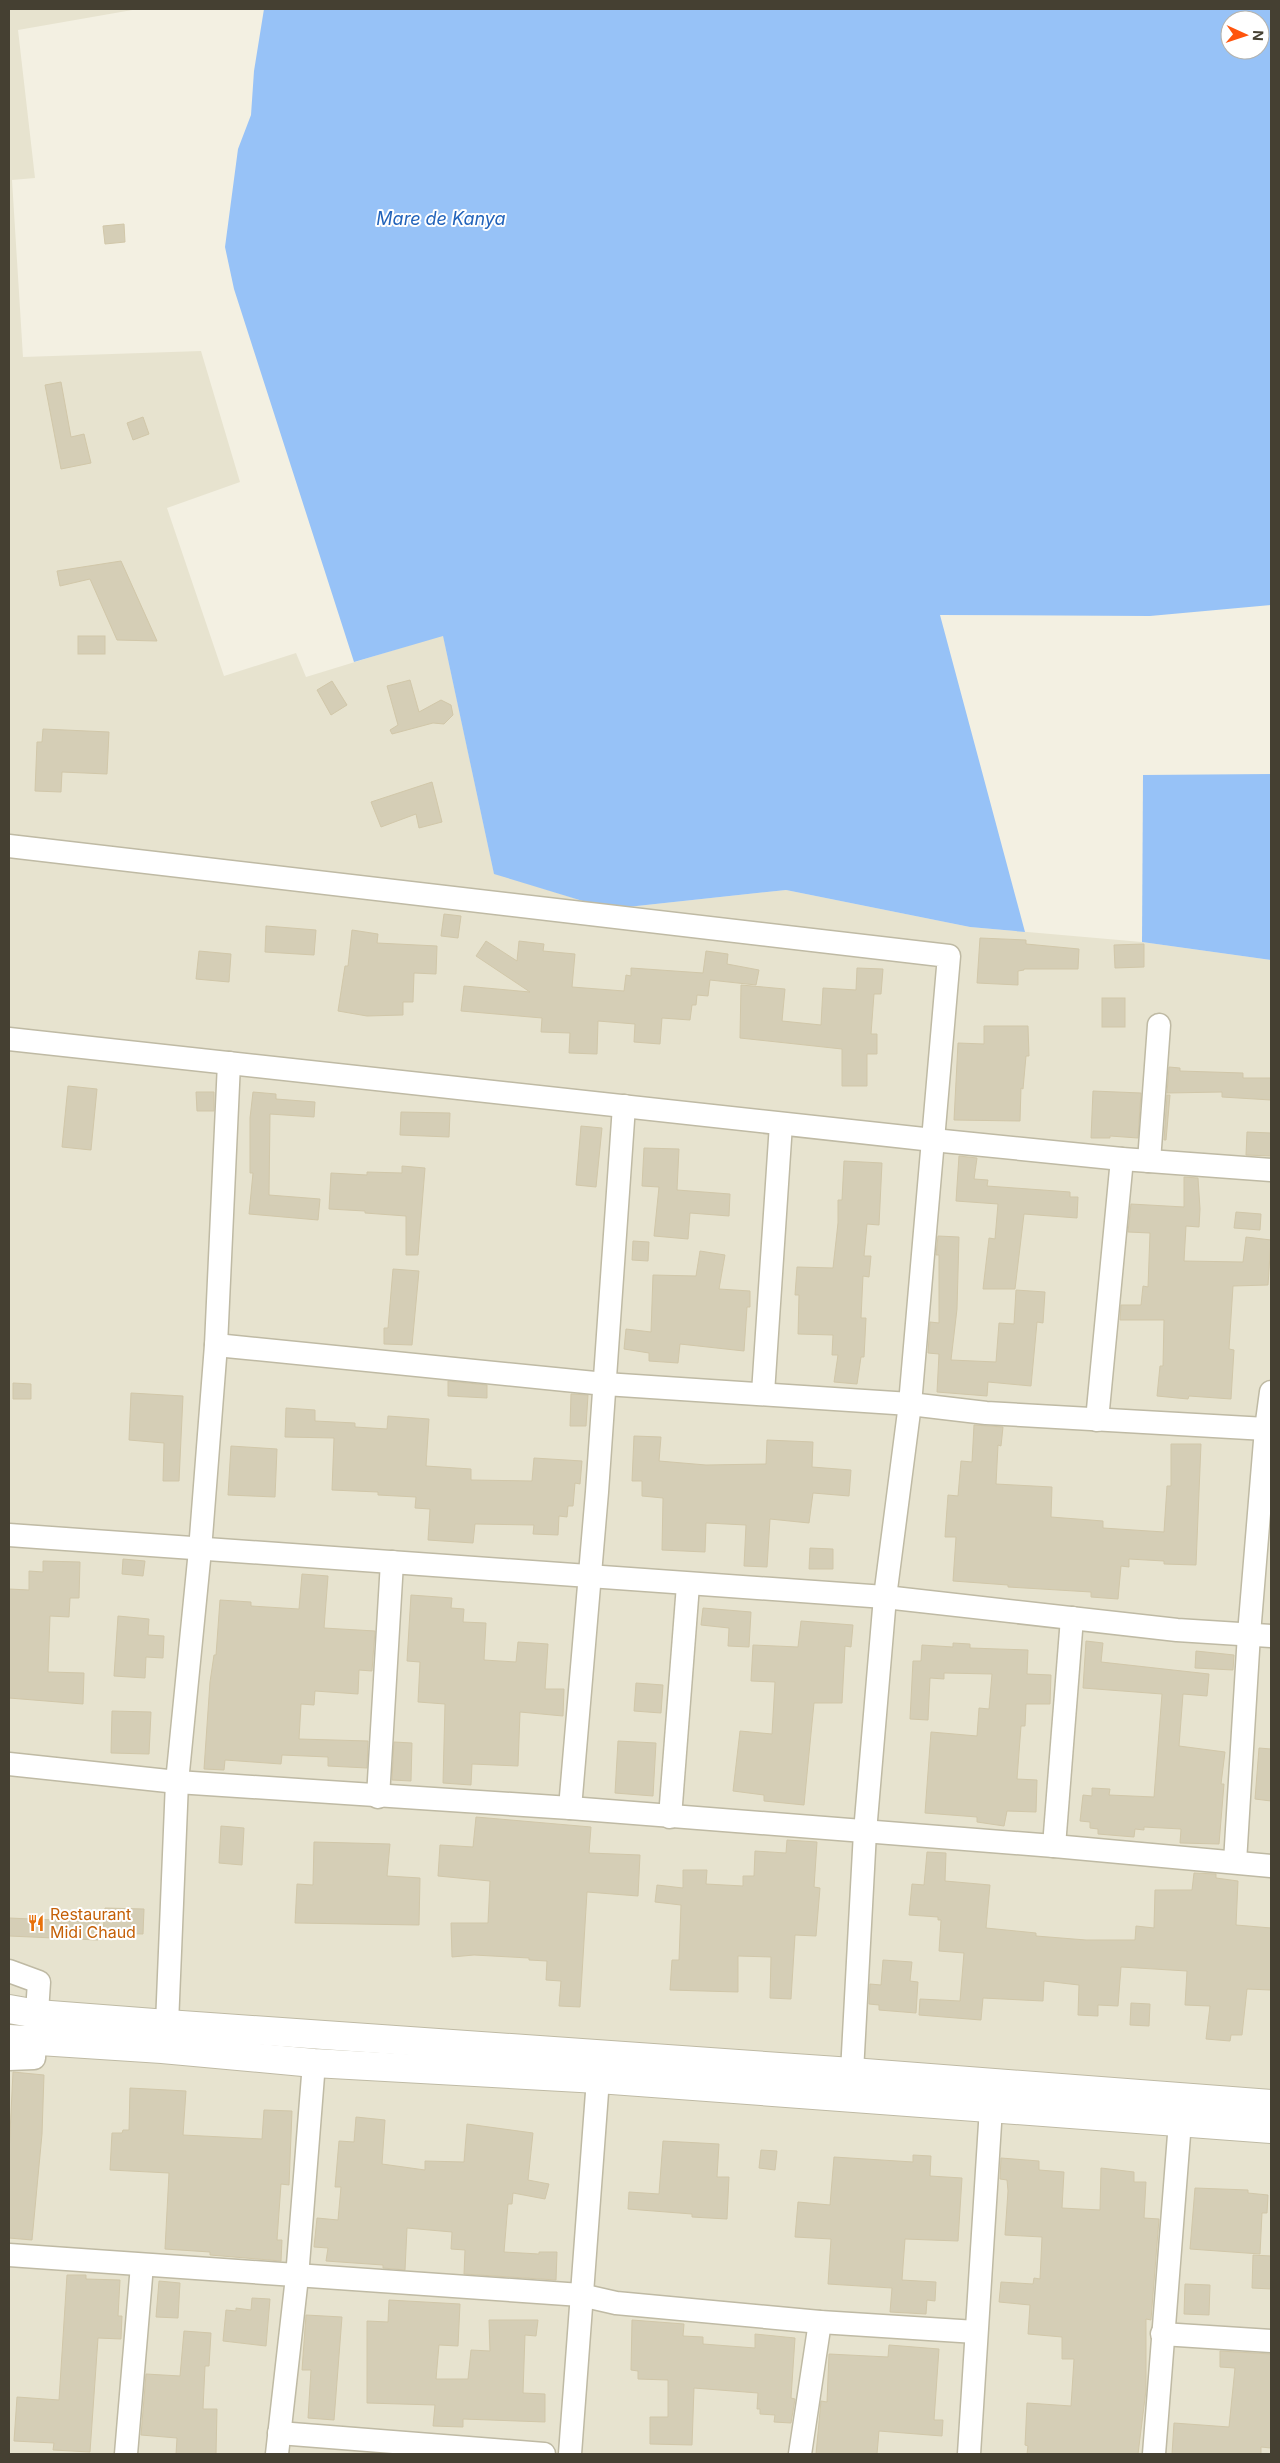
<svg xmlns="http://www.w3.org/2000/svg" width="1280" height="2463" font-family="Inter,sans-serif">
<rect width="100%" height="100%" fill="#f3f0e2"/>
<!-- residential -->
<path fill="#e7e3cf" d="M9,9H138L18,30L35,178L12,180L23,357L201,351L240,482L167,508L224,676L296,653L306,677L443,635L494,873L609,909L786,890L970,927L1142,942L1271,960V2454H9Z"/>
<!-- water -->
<g fill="#97c2f7" fill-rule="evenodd">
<path d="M264,9H1271V605L1150,616L940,615L1025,932L970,927L786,890L609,909L494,874L443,636L354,662L234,289L225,247L238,149L251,115L254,71ZM1230,20H1260V50H1230Z"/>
<path d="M1271,774V960L1142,942L1143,775Z"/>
</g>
<!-- building -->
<g fill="#d5ceb6" stroke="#d1c7a9">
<path d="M124,224L125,242L105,244L103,226Z"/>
<path d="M61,382L71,437L84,434L91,463L61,469L45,385Z"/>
<path d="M143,417L149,434L133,440L127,423Z"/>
<path d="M121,561L157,641L117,640L90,579L60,586L57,571Z"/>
<rect x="78" y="636" width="27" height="18"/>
<path d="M410,680L419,712L441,700L451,705L453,715L444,724L433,723L392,734L390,730L398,725L387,686Z"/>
<path d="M332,681L347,705L331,715L317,690Z"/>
<path d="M43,729L109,732L107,774L62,772L61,792L35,791L37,742H42Z"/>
<path d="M432,782L442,822L419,828L416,814L381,827L371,802Z"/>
<path d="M444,914L461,916L458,938L441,936Z"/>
<path d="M266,926L316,930L314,955L265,952Z"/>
<path d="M352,930L378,934L377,943L437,946L436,974L414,973L413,1002H403V1015L367,1016L338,1011L345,966H348Z"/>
<path d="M980,938L1026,940V944L1079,949L1078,969H1024V970L1018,971V985L977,983Z"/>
<path d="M486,941L517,961L519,941L544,944L543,951L575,954L572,987L624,991L626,975L631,976V968L703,973L706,951L728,954L727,964L759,970L756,985L710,980L708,996L697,995L696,1005H692L690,1020L662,1018L660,1044L634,1042L635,1024L598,1021L597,1054L569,1053L570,1033L541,1032L542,1018L461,1011L464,986L530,992L476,956Z"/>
<path d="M1144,944V967L1115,968L1114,945Z"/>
<path d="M199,951L231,954L229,982L196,979Z"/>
<path d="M857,968L883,969L881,994H874L871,1034H877V1054H867V1086H842V1049L740,1038L741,985L785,989L782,1021L821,1025L823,988L856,990Z"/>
<rect x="1102" y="998" width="23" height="29"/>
<path d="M984,1026H1028L1029,1056H1026L1023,1089L1021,1088L1020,1121L954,1120L958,1043L984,1044Z"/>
<path d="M1169,1067L1180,1068V1071L1243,1073V1078H1271V1100L1222,1097V1092L1167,1093Z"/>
<path d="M68,1086L97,1089L91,1150L62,1147Z"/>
<path d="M1093,1091L1141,1093L1138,1138L1110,1136V1138H1091Z"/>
<path d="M196,1092H214V1111H197Z"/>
<path d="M253,1092L276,1094V1099L315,1102L314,1117L270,1114L269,1195L320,1199L318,1220L249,1214L253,1173H250V1118Z"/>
<path d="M1167,1095H1170L1166,1140H1164Z"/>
<path d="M401,1112L450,1113L449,1137L400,1135Z"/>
<path d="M581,1126L602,1128L596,1187L576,1185Z"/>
<path d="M1247,1132L1271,1133V1156L1246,1155Z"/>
<path d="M644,1148L679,1149L677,1190L730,1194L729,1216L690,1213L688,1239L654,1236L659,1187L642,1186Z"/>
<path d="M959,1156L977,1158L974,1179L988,1180L987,1186L1070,1192V1197H1078L1077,1218L1024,1214L1015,1289H983L989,1238L995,1239L998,1204L956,1201Z"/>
<path d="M844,1161L882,1163L879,1225L867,1224L864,1256H871L869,1277L863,1276L861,1318H866L864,1357H861L857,1384L834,1382L838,1355H832L833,1335L798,1334L799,1295H795L797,1267L833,1268L838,1223V1200H842Z"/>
<path d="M402,1166L425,1168L418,1255H406V1216L365,1213V1211L329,1209L331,1173L367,1175V1172L402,1173Z"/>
<path d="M1184,1177L1198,1178L1200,1209L1199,1227L1186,1226L1184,1261L1243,1262L1246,1237L1271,1240L1268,1285L1233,1286L1229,1349L1234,1350L1231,1399L1189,1396L1188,1399L1157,1396L1160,1366H1163L1164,1320H1120L1121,1305H1141L1143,1286L1148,1287L1150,1233L1128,1232L1131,1204L1184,1207Z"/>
<path d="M1236,1212L1261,1214L1260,1230L1234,1228Z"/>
<path d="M938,1236L959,1237L957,1309L951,1360L996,1362L999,1323L1014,1324L1016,1290L1045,1292L1043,1323L1037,1322L1031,1386L988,1382L987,1396L937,1392L939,1354L928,1353L930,1322L939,1323V1255H936Z"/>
<path d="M633,1241L649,1242L648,1261L632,1260Z"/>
<path d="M700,1251L725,1255L719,1289L750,1291V1307H747L744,1351L680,1344L678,1363L649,1361V1353L624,1349L626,1329L651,1332L653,1275L696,1276Z"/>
<path d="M393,1269L419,1271L412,1345L384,1344V1328H388Z"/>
<path d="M448,1381L487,1385V1398L448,1396Z"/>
<path d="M13,1383L31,1384V1399H13Z"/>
<path d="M131,1393L183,1396L179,1481H163L164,1443L129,1440Z"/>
<path d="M571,1394L588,1395L586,1426H570Z"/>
<path d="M286,1408L315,1410V1421L355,1423V1427L387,1429L388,1416L429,1419L426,1466L471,1469V1480L532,1481L534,1458L582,1461L580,1484L575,1483L573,1506H568L567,1517L559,1516L558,1535L533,1534L534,1525L475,1524L473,1543L428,1540L430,1509L415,1508L416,1497L378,1495V1492L332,1490L334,1438L285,1437Z"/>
<path d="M974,1425L1003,1427L1001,1446L998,1445L996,1484L1052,1487L1051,1517L1103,1521V1528L1164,1532L1167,1486H1171V1444H1201L1196,1565L1164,1564V1561L1129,1559V1567L1121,1566L1118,1599L1091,1597V1592L1008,1587V1585L953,1581L956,1537H945L948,1495L958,1496L961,1461L972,1462Z"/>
<path d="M634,1436L661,1437L659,1461L706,1465L766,1464L767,1440L813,1442L812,1467L851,1470L849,1496L813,1493L809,1523L770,1519L767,1567L744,1566L746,1525L706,1523L705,1552L662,1550L663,1498L642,1496V1481H632Z"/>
<path d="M231,1446L277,1449L275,1497L228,1495Z"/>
<path d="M810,1548L833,1549V1569H809Z"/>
<path d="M123,1559L145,1561L143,1576L122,1574Z"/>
<path d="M43,1561L80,1562L79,1598H70L69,1617L50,1616L48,1672L84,1673L83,1704L9,1698V1589L29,1590V1571L43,1572Z"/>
<path d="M302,1574L328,1576L324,1628L375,1631L372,1671L359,1670L358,1694L315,1691L314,1705L301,1704L299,1739L368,1741L367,1768L328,1766V1757L282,1755L281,1764L225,1760L224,1770L204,1769L210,1682L214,1655H216L220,1600L251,1602V1606L299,1609Z"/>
<path d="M411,1595L452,1598L451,1608L464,1609L463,1622L486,1623L484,1660L516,1662L518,1642L548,1644L545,1689H564L563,1716L520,1712L518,1766L472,1764L471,1785L443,1783L445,1704L418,1702L420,1662L407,1661Z"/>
<path d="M703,1608L751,1612L749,1647L728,1646L729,1628L701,1625Z"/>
<path d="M118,1616L149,1619L148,1635L164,1636L163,1658L146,1657L145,1678L114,1676Z"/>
<path d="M801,1621L853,1625L851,1647L845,1646L842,1703H814L804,1805L764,1801V1795L733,1791L740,1731L772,1734L775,1682L751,1681L753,1645L798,1647Z"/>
<path d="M1086,1641L1103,1643L1101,1662L1209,1674L1207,1696L1183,1694L1179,1746L1225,1752L1221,1784H1224L1219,1844L1180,1843L1181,1829L1144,1827V1830L1135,1829L1134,1837L1098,1834V1829L1090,1828V1822L1080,1821L1083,1795L1092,1796V1788L1110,1789L1109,1795L1154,1797L1162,1694L1083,1688Z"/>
<path d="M953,1643L970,1644V1648L1028,1650L1027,1674L1051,1675L1050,1704H1026L1025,1726H1021L1017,1779L1037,1780L1036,1812L1007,1811L1004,1826L977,1822V1817L925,1813L931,1732L977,1736L979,1708L989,1709L992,1674L944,1673V1679L930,1678L928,1720L910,1719L913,1661H921L922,1645L953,1647Z"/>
<path d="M1196,1651L1234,1655L1233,1670L1195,1668Z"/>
<path d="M636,1683L663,1685L661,1713L634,1711Z"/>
<path d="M112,1711L151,1712L149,1754L111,1753Z"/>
<path d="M618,1741L656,1743L653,1796L615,1793Z"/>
<path d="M394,1742L412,1743L411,1781L392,1780Z"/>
<path d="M1259,1748L1271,1749V1801L1255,1799Z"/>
<path d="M476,1817L591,1827L589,1853L640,1855L638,1896L587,1892L580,2007L559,2006L561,1981L546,1980L547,1961L529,1960V1958L474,1955L452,1957L451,1923H488L490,1881L438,1876L440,1845L473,1847Z"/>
<path d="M221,1826L244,1828L242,1865L219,1863Z"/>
<path d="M787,1840L817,1842L814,1887L820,1888L816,1936L795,1935L791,1999L770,1998L771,1957L738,1956V1992L670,1990L672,1960H679L681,1905L655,1902L657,1885L683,1888V1870H707L706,1884L743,1886V1876H754L755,1851L786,1853Z"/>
<path d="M314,1842L390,1844L387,1876L420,1878L419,1925L295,1923L297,1884L313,1885Z"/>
<path d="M927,1852L946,1853L945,1881L990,1885L986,1928L1036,1933V1936L1086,1940H1135L1136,1926L1154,1928L1155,1890H1192L1194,1873L1216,1874V1878L1238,1881L1236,1925L1271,1928V1990L1247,1989L1242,2035H1231L1230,2041L1206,2039L1210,2006L1185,2005L1187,1971L1121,1967L1118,2006L1098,2005V2016L1078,2015L1079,1985L1044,1981L1043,2001L983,1998L981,2020L919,2015L920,1999L960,2001L964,1953L939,1951L941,1920H938V1917L909,1915L912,1884L924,1885Z"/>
<path d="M105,1908L144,1909L143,1934L103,1933Z"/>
<path d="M9,1918L99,1922L98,1940L9,1936Z"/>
<path d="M883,1960L912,1962L910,1981L918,1982L916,2013L879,2010V2005L869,2004L870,1984L881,1985Z"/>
<path d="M1131,2003L1150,2004L1149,2026L1130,2025Z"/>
<path d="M13,2072L44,2075L42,2134L32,2240L9,2238V2153Z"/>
<path d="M130,2088L186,2091L183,2135L262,2139L264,2110L292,2111L289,2185L281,2184L277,2240H282L281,2261L210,2255V2252L165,2249L169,2173L110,2170L112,2133H122L123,2130H129Z"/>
<path d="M356,2117L385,2120L382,2164L425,2170V2161L464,2162L467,2124L533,2133L528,2180L549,2184L545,2199L513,2193L512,2204H508L504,2252L539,2254V2252H557L556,2280L464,2274L465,2250L451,2249L452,2232L407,2228L405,2270L383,2268V2265L326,2261L328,2248L314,2247L317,2218L338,2220L341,2187H335L339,2141L354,2142Z"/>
<path d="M663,2141L719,2144L717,2177H729L727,2219L692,2217V2214L628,2209L629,2192L659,2194Z"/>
<path d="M761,2150L777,2151L775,2170L759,2168Z"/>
<path d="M913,2155L931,2156L930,2176L962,2178L958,2241L905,2239L902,2280L936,2282L935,2301L927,2300L926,2314L890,2312L892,2288L828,2284L831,2239L795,2237L798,2202L830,2205L834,2157L913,2162Z"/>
<path d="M1001,2158L1039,2161V2170L1064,2172L1062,2208L1100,2210L1101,2168L1134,2172V2182H1146L1144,2218L1159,2219L1151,2320L1146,2319V2390L1138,2454H1027L1028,2446L1025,2445L1027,2403L1071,2406L1074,2359H1062V2337L1028,2334L1030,2305L999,2302L1001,2282L1033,2284L1034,2278L1040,2279L1042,2237L1005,2235L1008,2191L1007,2180L1000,2179Z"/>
<path d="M1195,2188L1248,2190V2193L1268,2195L1267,2213H1262L1260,2254L1190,2249Z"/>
<path d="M1253,2255L1271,2256V2289L1252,2288Z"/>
<path d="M67,2275H86V2279L120,2280L118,2316H122L121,2339L98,2338L90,2452L53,2450L54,2443L14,2441L17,2397L59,2400Z"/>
<path d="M159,2281L180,2283L178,2318L156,2317Z"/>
<path d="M1185,2284L1210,2285L1209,2315L1184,2314Z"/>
<path d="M252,2298L270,2299L266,2346L223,2341L226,2310L236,2311V2308L251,2310Z"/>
<path d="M389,2300L460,2304L458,2346L439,2345L436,2379H468L471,2350L490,2351L489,2320H538L536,2336L525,2335L523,2393L545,2394V2422L463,2419V2427L433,2426L435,2405L367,2403V2321L388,2322Z"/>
<path d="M306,2315L342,2317L334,2420L308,2418L311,2370H302Z"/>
<path d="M632,2320L684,2324L683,2336L703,2337V2344L755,2348V2334L795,2338L791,2398L795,2399L791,2423L774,2422L775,2415L760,2414V2409H757L758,2393L694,2388L692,2445L650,2444V2417H668V2380L638,2379V2371L631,2370Z"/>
<path d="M184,2331L211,2333L209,2366H205L203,2409H217L216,2454H176L177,2438L141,2435L146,2374L180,2376Z"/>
<path d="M889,2345L939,2349L934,2420H943L942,2436L879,2431L877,2454H816L821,2401L827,2402L829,2354L888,2357Z"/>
<path d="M1220,2351L1271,2354V2448L1261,2447V2454H1172L1174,2423L1229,2427L1235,2368L1220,2367Z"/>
</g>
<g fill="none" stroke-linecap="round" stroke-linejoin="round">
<!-- minor casing -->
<g stroke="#bfbaa4" stroke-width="25">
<g id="minor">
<path d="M9,846L949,956L910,1404L885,1597L865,1832L852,2072"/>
<path d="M9,1039L933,1140L1122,1159L1271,1170"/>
<path d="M1149,1161L1159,1025"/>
<path d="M216,1345L605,1384L910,1404L986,1413L1266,1429"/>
<path d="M763,1393L781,1124"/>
<path d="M1097,1420L1122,1159"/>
<path d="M9,1535L885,1597L1177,1630L1271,1636"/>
<path d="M9,1764L177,1782L570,1808L1054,1846L1271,1866"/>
<path d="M378,1797L392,1562"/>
<path d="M570,1808L597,1492L624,1106"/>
<path d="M670,1817L688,1585"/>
<path d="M1054,1846L1072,1618"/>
<path d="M1235,1862L1249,1634L1266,1429L1271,1392"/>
<path d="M9,1971L39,1982L34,2058L9,2059"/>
<path d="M167,2024L177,1782L200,1550L216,1345L229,1063"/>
<path d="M9,2255L581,2295L616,2303L820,2322L976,2332"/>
<path d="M1162,2334L1271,2341"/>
<path d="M279,2433L544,2454"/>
<path d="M126,2454L142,2265"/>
<path d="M277,2454L297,2277L314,2063"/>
<path d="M570,2454L598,2079"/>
<path d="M800,2454L820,2322"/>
<path d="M969,2454L991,2108"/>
<path d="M1154,2454L1180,2122"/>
</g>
</g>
<!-- tertiary casing -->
<g stroke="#bfbaa4" stroke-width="30">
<g id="tertiary">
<path d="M9,2009L37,2014L167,2024L852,2072L1271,2104"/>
<path d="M9,2039L162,2049L314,2063L598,2079L1271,2129"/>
</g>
</g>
<!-- minor -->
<use href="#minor" stroke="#fff" stroke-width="22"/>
<!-- tertiary -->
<use href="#tertiary" stroke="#fff" stroke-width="28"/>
</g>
<!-- icons -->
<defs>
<g id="restaurant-bare" transform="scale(1.35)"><path d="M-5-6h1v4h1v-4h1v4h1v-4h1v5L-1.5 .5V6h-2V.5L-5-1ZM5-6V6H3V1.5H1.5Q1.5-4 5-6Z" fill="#e8710a" stroke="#fff" stroke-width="2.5" paint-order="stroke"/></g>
</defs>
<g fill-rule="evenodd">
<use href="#restaurant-bare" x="36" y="1923"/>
</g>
<g text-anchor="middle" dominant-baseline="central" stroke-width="4" stroke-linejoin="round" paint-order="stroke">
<!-- food labels -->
<g font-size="16" fill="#c56008" stroke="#fff" text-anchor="start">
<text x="50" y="1914">Restaurant<tspan x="50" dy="18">Midi Chaud</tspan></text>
</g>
<!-- water labels -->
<g font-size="18" font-style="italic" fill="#2263ba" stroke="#fff">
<text x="441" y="218">Mare de Kanya</text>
</g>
</g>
<!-- border -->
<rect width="1280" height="2463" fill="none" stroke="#454032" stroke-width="20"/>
<!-- north arrow -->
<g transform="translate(1245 35) rotate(93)"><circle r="24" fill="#ffffff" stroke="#b5b3ad"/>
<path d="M0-4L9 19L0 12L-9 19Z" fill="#ff540d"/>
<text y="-8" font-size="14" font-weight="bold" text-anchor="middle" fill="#454032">N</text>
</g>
</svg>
